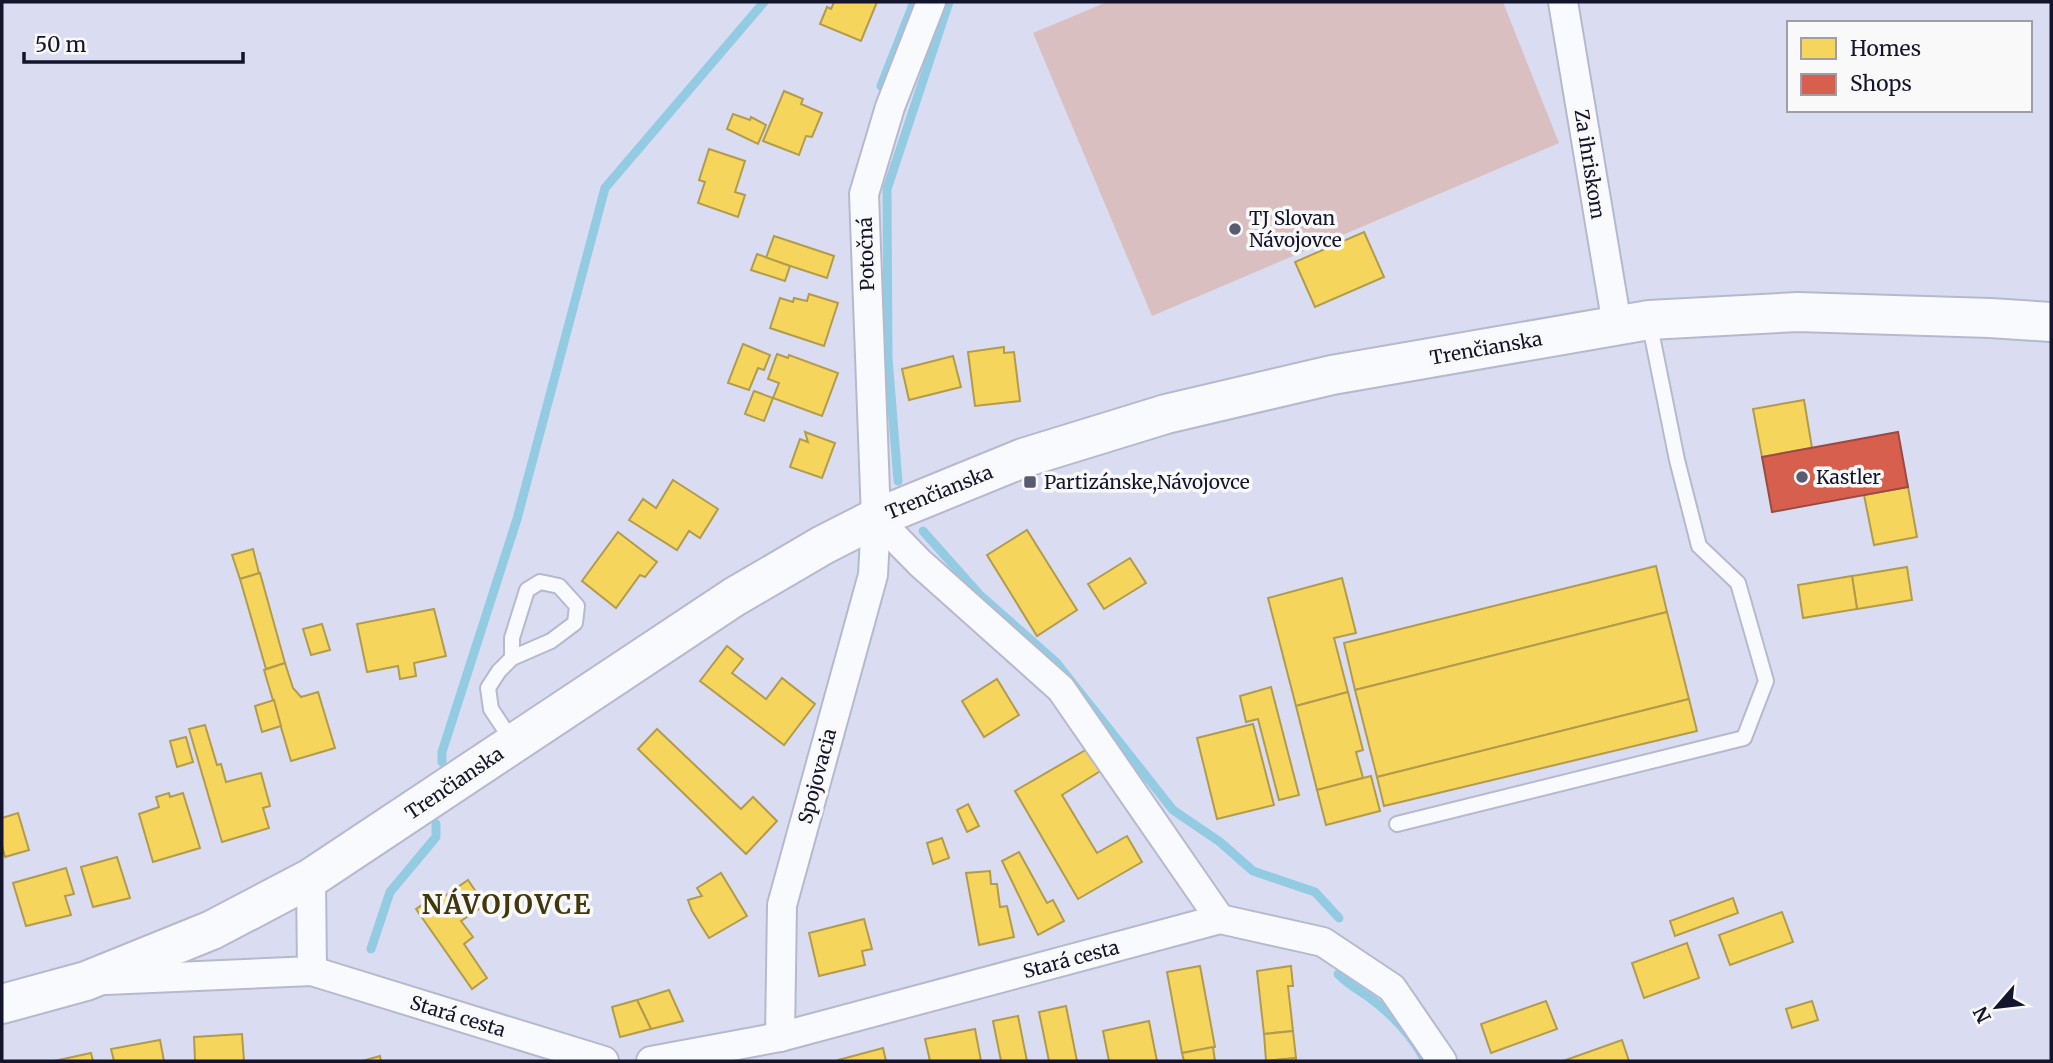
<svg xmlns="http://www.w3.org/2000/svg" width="2053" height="1063" font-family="Merriweather,serif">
<rect width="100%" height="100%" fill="#daddf2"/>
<!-- green -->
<path fill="#dabfc1" d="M1107,2H1503L1559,143L1152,316L1033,33Z"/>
<!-- homes -->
<g fill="#f6d55c" stroke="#b29b4d" stroke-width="2">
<path d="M834,2H877L861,41L820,24L827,7L831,9Z"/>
<path d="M784,91L803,99L801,104L822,113L812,137L806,136L799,155L763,141Z"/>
<path d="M733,114L750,120L751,117L766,125L758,144L727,129Z"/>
<path d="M709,149L745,161L735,192L745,195L738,217L698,203L705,182L699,180Z"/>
<path d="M1364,232L1384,277L1315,307L1295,262Z"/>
<path d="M774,236L834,256L827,278L766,258Z"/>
<path d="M757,254L790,266L785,281L751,270Z"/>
<path d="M809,294L838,303L824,346L770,328L780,298L793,302L794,298L807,301Z"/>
<path d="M743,344L770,355L764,370L758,368L749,390L728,383Z"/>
<path d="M1004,347V353L1014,352L1020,401L975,406L968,352Z"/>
<path d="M777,354L788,358L789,355L838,373L822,416L773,398L779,383L768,379Z"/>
<path d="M953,356L961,387L909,400L902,369Z"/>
<path d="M754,391L773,398L764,421L745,414Z"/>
<path d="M1804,400L1812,448L1762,457L1753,409Z"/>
<path d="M805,432L835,443L822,478L790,467L800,439L808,442Z"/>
<path d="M673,480L718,509L700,538L689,531L677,550L629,520L643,499L656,508Z"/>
<path d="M1908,487L1917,537L1874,545L1864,495Z"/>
<path d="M1027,530L1077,610L1037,636L987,555Z"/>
<path d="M618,532L657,562L645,577L640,575L616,608L582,581Z"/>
<path d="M253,549L259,573L240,579L232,555Z"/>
<path d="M1130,558L1146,583L1104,609L1088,584Z"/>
<path d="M1656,566L1667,612L1355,690L1344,643Z"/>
<path d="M1907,567L1912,600L1857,609L1852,576Z"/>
<path d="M260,573L285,663L266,669L240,579Z"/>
<path d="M1852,576L1857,609L1803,618L1798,585Z"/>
<path d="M1342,578L1356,633L1334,638L1348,692L1296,706L1268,598Z"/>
<path d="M434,609L446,656L414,663L416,676L400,679L398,666L367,672L357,624Z"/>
<path d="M1667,612L1689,699L1377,777L1355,690Z"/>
<path d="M322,624L330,650L311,655L303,629Z"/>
<path d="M727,646L743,659L732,673L766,699L782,678L815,704L784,745L700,681Z"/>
<path d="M285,663L293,688L301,697L318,692L335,748L291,761L264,670Z"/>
<path d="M997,679L1019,715L984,737L962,701Z"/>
<path d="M1271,687L1299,795L1279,800L1258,719L1246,722L1240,696Z"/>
<path d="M1348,692L1363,750L1356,752L1363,778L1317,790L1296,706Z"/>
<path d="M1689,699L1697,731L1384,806L1377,777Z"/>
<path d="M274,700L281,726L262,732L255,706Z"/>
<path d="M1253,724L1274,805L1217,819L1197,738Z"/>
<path d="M205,725L217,765L221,764L226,782L261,773L270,806L263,808L269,828L222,842L189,729Z"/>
<path d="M657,729L741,809L753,797L777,821L746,854L638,749Z"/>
<path d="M186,737L193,762L177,767L170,741Z"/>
<path d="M1089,748L1102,770L1062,795L1097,853L1127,836L1142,862L1078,899L1015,791Z"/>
<path d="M1371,776L1380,811L1326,825L1317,790Z"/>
<path d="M169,793L170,797L183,793L200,848L153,862L139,814L159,807L156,797Z"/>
<path d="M968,804L979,826L967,832L957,810Z"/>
<path d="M18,813L29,850L5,857L2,846V818Z"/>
<path d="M942,838L949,858L933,864L927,843Z"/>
<path d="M1019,852L1047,903L1053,900L1064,921L1038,935L1002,861Z"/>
<path d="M117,857L130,898L93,907L81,867Z"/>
<path d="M66,868L74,894L65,896L71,915L26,926L13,883Z"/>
<path d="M990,871L991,884H997L1000,907L1007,906L1014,937L979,945L966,873Z"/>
<path d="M721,873L747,916L709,938L692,911L688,900L702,896L697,888Z"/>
<path d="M468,880L485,905L461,921L473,937L464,944L487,978L472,989L416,909L441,892L445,896Z"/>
<path d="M1733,898L1738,913L1675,936L1670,921Z"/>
<path d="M1782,912L1793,942L1730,965L1719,935Z"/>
<path d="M864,919L872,949L862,951L865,965L819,976L809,933Z"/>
<path d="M1687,943L1699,978L1644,998L1632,963Z"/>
<path d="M1200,966L1215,1047L1182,1053L1167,972Z"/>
<path d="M1291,966L1293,986H1288L1293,1031L1264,1034L1257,971Z"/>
<path d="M669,990L683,1021L651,1029L637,1000Z"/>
<path d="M637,1000L651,1029L620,1037L612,1007Z"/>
<path d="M1546,1001L1557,1029L1491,1053L1481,1024Z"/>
<path d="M1812,1001L1818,1020L1792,1028L1786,1009Z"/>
<path d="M1066,1006L1077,1061H1049L1039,1012Z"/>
<path d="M1018,1016L1027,1061H1001L993,1021Z"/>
<path d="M1149,1021L1157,1061H1109L1103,1031Z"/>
<path d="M975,1029L981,1061H930L925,1039Z"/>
<path d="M1293,1031L1296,1058L1266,1061L1264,1034Z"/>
<path d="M242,1034L244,1061H195L194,1037Z"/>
<path d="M160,1040L164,1061H114L111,1049Z"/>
<path d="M1622,1040L1629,1061H1563Z"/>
<path d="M1213,1047L1215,1061H1184L1182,1053Z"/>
<path d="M883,1048L886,1061H838V1060Z"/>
<path d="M91,1053L93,1061H54Z"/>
<path d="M380,1056L381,1061H362Z"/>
<path d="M1296,1058V1061H1266Z"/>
</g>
<!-- shops -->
<path fill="#d6604d" stroke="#9b4a43" stroke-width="2" d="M1898,432L1908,487L1772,512L1762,457Z"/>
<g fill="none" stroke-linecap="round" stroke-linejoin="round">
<!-- stream -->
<g stroke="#93cce2" stroke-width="9">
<path d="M881,86L914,2"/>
<path d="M898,481L888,358L887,189L949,2"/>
<path d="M923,531L979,594L1056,662L1173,810L1220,842L1253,871L1315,892L1339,918"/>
<path d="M442,762V752L517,519L605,188L764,2"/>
<path d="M371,949L390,892L436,837V824"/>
<path d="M1338,974C1347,984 1359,990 1370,998C1390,1012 1415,1039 1425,1061"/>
</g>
<!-- lane casing -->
<g stroke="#b6b9ce" stroke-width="18">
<g id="lane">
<path d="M512,658V638L527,590L540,582L559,586L577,606L575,623L551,641L512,658L499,671L488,688L491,709L513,742"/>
<path d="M1397,824L1744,738L1766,681L1738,583L1699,546L1677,460L1649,321"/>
</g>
</g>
<!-- street casing -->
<g stroke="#b6b9ce" stroke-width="32">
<g id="street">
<path d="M1563,2L1617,325"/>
<path d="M876,518L920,563L1061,689L1220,919"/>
<path d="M312,971L604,1061"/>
<path d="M106,980L312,971L311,878"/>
<path d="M780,1037L782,905L873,575L876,518L864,194L890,107L931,2"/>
<path d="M651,1061L780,1037L1220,919L1323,942L1392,988L1442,1061"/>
</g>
</g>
<!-- secondary casing -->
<g stroke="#b6b9ce" stroke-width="42">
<path id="secondary" d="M2,1004L86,981L212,930L311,878L734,597L823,545L876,518L1023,458L1166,414L1332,375L1649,320L1798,312L1990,318L2051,322"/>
</g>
<!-- lane -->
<use href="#lane" stroke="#f9fafd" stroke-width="14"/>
<!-- street -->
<use href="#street" stroke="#f9fafd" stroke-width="28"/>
<!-- secondary -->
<use href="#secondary" stroke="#f9fafd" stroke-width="38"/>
</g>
<!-- markers -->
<g fill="#585b71" stroke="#f9f9f9" stroke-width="2.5">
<circle cx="1235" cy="229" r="7"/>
<circle cx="1802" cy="477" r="7"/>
<rect x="1023" y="475" width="14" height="14" rx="3.5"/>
</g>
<g text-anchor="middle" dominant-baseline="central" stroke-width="7" stroke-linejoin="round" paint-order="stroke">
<!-- street labels -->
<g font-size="19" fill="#12152b" stroke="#f9f9f9">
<text transform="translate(1590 164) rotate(81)">Za ihriskom</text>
<text transform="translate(866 254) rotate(-92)">Potočná</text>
<text transform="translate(1486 348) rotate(-10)">Trenčianska</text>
<text transform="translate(939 492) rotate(-22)">Trenčianska</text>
<text transform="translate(817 776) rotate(-75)">Spojovacia</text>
<text transform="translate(454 783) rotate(-34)">Trenčianska</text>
<text transform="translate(1071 959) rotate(-15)">Stará cesta</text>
<text transform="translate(458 1016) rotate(17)">Stará cesta</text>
</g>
<!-- poi labels -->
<g font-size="19" fill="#12152b" stroke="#f9f9f9" text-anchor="start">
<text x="1249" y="218">TJ Slovan<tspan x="1249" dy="22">Návojovce</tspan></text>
<text x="1816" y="477">Kastler</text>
<text x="1044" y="482">Partizánske,Návojovce</text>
</g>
<!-- district labels -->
<g font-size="26" font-weight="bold" letter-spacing="2" fill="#40370c" stroke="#f9f9f9">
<text x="507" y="904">NÁVOJOVCE</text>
</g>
</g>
<!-- border -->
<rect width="2053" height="1063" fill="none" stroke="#12152b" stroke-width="7"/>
<!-- legend -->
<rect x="1787" y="21" width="245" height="91" fill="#f9f9f9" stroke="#9d9ea7" stroke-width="2"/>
<rect x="1801" y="38" width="35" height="21" fill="#f6d55c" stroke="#9d9ea7" stroke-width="2"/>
<text x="1850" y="56" font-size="21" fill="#12152b">Homes</text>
<rect x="1801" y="74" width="35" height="21" fill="#d6604d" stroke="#9d9ea7" stroke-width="2"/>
<text x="1850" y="91" font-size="21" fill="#12152b">Shops</text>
<!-- north arrow -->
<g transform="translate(1997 1007) rotate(242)" stroke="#f9f9f9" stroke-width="5" paint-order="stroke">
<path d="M0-5L12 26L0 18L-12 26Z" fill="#12152b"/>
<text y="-10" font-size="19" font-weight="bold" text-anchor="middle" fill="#12152b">N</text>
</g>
<!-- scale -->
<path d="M24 52v10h219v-10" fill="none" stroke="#12152b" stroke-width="3.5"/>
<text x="35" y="52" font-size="21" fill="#12152b" stroke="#f9f9f9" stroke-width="5" paint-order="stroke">50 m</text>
</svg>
